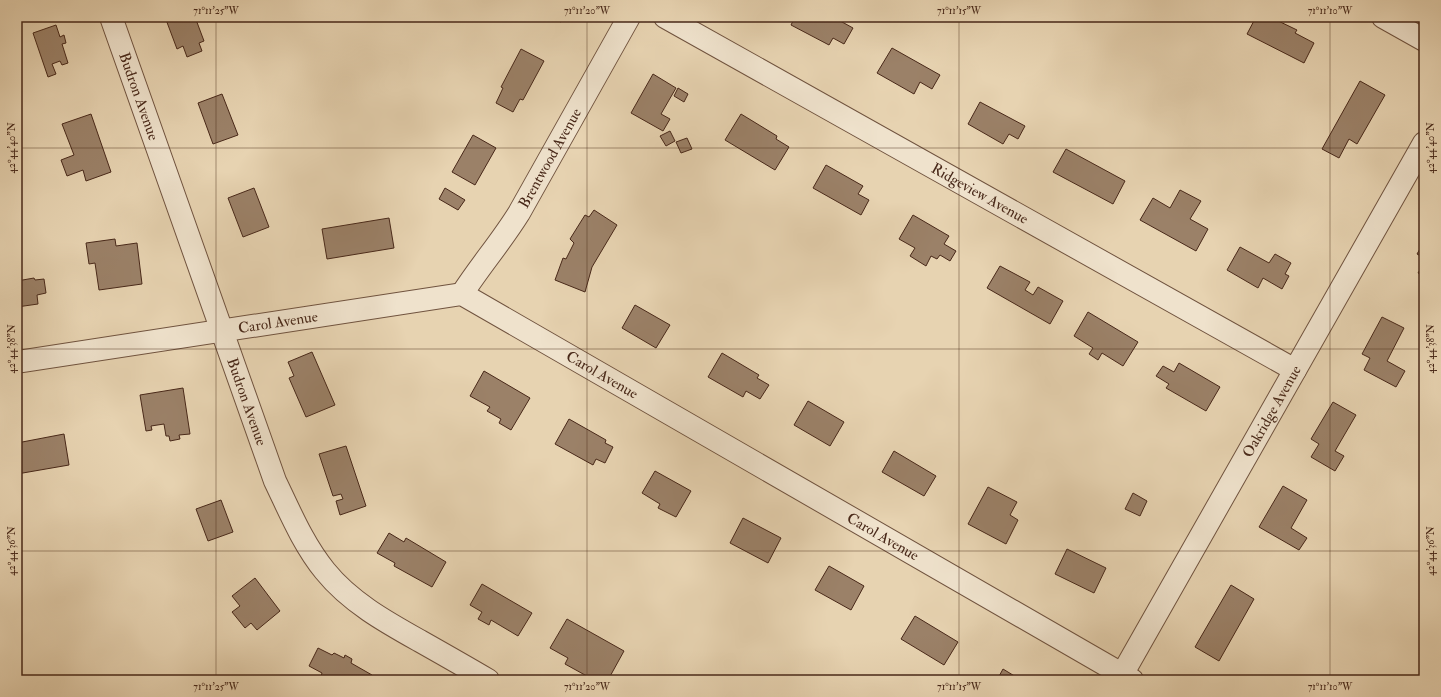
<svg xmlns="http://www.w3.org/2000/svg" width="1441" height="697" font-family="'IM FELL Double Pica',serif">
<rect width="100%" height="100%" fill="#e7d3b1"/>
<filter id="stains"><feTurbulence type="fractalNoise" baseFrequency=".005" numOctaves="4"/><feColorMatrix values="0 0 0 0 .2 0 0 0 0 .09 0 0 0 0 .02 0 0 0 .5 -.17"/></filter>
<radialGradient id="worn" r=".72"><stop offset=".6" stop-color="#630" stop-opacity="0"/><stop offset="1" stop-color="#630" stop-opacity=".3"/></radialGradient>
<!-- building -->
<g fill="#9b8168" stroke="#482819">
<path d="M165,17H195L204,41L199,43L202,51L187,57L183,46L177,49Z"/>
<path d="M551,17H564L561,22Z"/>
<path d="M795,17H833L853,28L844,44L833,38L829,45L791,25Z"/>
<path d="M1256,17H1270L1297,30L1295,33L1314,43L1304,63L1247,34Z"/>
<path d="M56,25L60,37L64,35L66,43L62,44L68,63L62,65L60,61L52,64L56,74L48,77L33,33Z"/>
<path d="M892,48L940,75L932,89L920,82L914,94L877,73Z"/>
<path d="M521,49L544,61L523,100L520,99L513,112L496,103L503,88L501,87Z"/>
<path d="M653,74L676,88L661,114L670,119L663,131L631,113Z"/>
<path d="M1360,81L1385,95L1357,144L1349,139L1339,158L1322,149Z"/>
<path d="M678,88L688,94L684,102L674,96Z"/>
<path d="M222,94L238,135L213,144L198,103Z"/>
<path d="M980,102L1025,126L1018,139L1009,134L1003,144L968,124Z"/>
<path d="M91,114L111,172L86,181L83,170L67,176L61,160L74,155L62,124Z"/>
<path d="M741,114L777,136L776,139L789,147L775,170L725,140Z"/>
<path d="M670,131L675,141L666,146L660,136Z"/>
<path d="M473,135L496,148L475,185L452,172Z"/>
<path d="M687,138L692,149L681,153L676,142Z"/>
<path d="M1066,149L1125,181L1113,204L1053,172Z"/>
<path d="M826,165L863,186L858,194L869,200L861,215L813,188Z"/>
<path d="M254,188L269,227L243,237L228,198Z"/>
<path d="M445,188L465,200L458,210L439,199Z"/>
<path d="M1180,190L1201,201L1190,219L1208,229L1196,251L1140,220L1153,198L1170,208Z"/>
<path d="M594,210L617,225L592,267L585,292L555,280L563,258L566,259L574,243L570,239L585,215L589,217Z"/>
<path d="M913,215L949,236L944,244L956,251L950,261L940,255L937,259L931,256L926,266L910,256L915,248L899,239Z"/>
<path d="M389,218L394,248L327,259L322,229Z"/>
<path d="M115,239L116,246L137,243L142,284L99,290L95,263L89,264L86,243Z"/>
<path d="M1424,242V258L1417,254Z"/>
<path d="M1240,247L1269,263L1275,254L1291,263L1285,274L1289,276L1282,289L1263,278L1258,288L1227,270Z"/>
<path d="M1424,263V276L1418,273Z"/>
<path d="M1000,266L1030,282L1025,290L1033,295L1038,287L1063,301L1050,324L987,288Z"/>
<path d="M34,278L35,280L44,279L46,293L37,295L38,304L17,307V281Z"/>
<path d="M635,305L670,325L656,348L622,328Z"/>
<path d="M1088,312L1138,342L1123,366L1102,353L1098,360L1089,354L1093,348L1074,336Z"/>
<path d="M1382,317L1404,328L1387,361L1405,371L1396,387L1364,370L1370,358L1362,354Z"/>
<path d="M312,352L335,405L306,417L289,378L294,376L288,362Z"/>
<path d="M722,353L759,375L757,378L769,385L760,399L746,391L743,397L708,377Z"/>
<path d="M1179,363L1220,387L1206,411L1166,388L1169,384L1156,376L1163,366L1174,372Z"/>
<path d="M484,371L530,398L511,430L499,423L501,419L487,411L490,407L470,396Z"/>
<path d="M183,388L190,434L179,435L180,439L170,441L169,436H166L164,424L151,426L152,430L146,431L140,395Z"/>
<path d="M808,401L844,422L830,446L794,425Z"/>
<path d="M1333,402L1356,415L1335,451L1344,456L1335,471L1311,457L1319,444L1311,439Z"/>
<path d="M569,419L606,440L605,443L613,447L605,463L596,459L593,465L555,444Z"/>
<path d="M64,434L69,465L17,474V443Z"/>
<path d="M346,446L366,506L340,515L336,501L343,499L341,494L333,496L319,454Z"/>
<path d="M894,451L936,476L924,496L882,472Z"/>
<path d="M655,471L691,491L676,517L658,508L660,504L642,493Z"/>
<path d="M1283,486L1307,500L1291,528L1307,538L1299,550L1259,527Z"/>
<path d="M988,487L1017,502L1010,515L1018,520L1006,544L968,524Z"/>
<path d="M1133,493L1147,501L1140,516L1125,509Z"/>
<path d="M221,500L233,532L208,541L196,509Z"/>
<path d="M743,518L781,538L768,563L730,543Z"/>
<path d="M389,533L404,542L406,538L446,562L432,587L394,566L395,563L377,553Z"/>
<path d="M1067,549L1106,568L1094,593L1055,574Z"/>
<path d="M829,566L864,586L851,610L815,590Z"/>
<path d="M255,578L280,611L257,630L251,623L245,628L232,612L240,606L232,596Z"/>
<path d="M482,584L532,613L518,636L491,620L489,625L478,619L482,612L470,605Z"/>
<path d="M1231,585L1254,599L1219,661L1195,647Z"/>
<path d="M915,616L958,642L944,665L901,639Z"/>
<path d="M567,619L624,651L608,680H594L565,664L568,658L550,648Z"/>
<path d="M318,648L332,655L334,653L344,658L345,655L352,659L351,663L372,675L369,680H321L323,677L321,676L322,673L309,666Z"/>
<path d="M1003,669L1021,680H997Z"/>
</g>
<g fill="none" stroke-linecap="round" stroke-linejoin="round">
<!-- street casing -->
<g stroke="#70533f" stroke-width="24">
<g id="street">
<path id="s1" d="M111,17L275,481C290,512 303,544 325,571C350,602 386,622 420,641C443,654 466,667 488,680"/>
<path id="s2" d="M665,17L1295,370"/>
<path d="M1383,17L1424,40"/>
<path id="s3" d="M462,294C480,266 501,242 519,213L629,17"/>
<path id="s4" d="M17,362L462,294L1132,680"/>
<path id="s5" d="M1119,680L1424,143"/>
</g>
</g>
<!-- street -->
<use href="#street" stroke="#efe2cc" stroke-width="22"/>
</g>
<!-- ticks -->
<path fill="none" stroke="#482819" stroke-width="1" stroke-opacity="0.45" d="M216,17V680M587,17V680M959,17V680M1330,17V680M17,148H1424M17,349H1424M17,551H1424"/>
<g text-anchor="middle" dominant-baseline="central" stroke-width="4" stroke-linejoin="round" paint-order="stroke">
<!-- street labels -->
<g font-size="15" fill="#482819" stroke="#efe2cc">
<text stroke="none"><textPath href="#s1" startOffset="84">Budron Avenue</textPath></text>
<text stroke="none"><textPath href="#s3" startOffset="162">Brentwood Avenue</textPath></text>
<text stroke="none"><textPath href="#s2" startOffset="361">Ridgeview Avenue</textPath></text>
<text stroke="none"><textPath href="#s4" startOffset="264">Carol Avenue</textPath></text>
<text stroke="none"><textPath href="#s4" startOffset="612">Carol Avenue</textPath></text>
<text stroke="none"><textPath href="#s1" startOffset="408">Budron Avenue</textPath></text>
<text stroke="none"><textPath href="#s5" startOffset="309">Oakridge Avenue</textPath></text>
<text stroke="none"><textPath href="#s4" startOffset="936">Carol Avenue</textPath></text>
</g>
</g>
<!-- margin -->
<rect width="1441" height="697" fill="none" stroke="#e7d3b1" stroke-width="44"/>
<rect x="22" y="22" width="1397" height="653" fill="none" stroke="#482819" stroke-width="1.5"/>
<g font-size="10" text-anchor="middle" fill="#482819">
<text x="216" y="14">71°11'25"W</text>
<text x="587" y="14">71°11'20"W</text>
<text x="959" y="14">71°11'15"W</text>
<text x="1330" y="14">71°11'10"W</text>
<text transform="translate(11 148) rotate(-90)" y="4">42°44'40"N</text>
<text transform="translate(1430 148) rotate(-90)" y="4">42°44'40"N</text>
<text transform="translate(11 349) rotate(-90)" y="4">42°44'38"N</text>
<text transform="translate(1430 349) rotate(-90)" y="4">42°44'38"N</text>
<text transform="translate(11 551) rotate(-90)" y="4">42°44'36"N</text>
<text transform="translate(1430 551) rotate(-90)" y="4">42°44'36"N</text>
<text x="216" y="690">71°11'25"W</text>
<text x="587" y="690">71°11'20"W</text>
<text x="959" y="690">71°11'15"W</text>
<text x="1330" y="690">71°11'10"W</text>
</g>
<rect width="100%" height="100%" filter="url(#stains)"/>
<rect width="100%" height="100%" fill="url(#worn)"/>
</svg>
